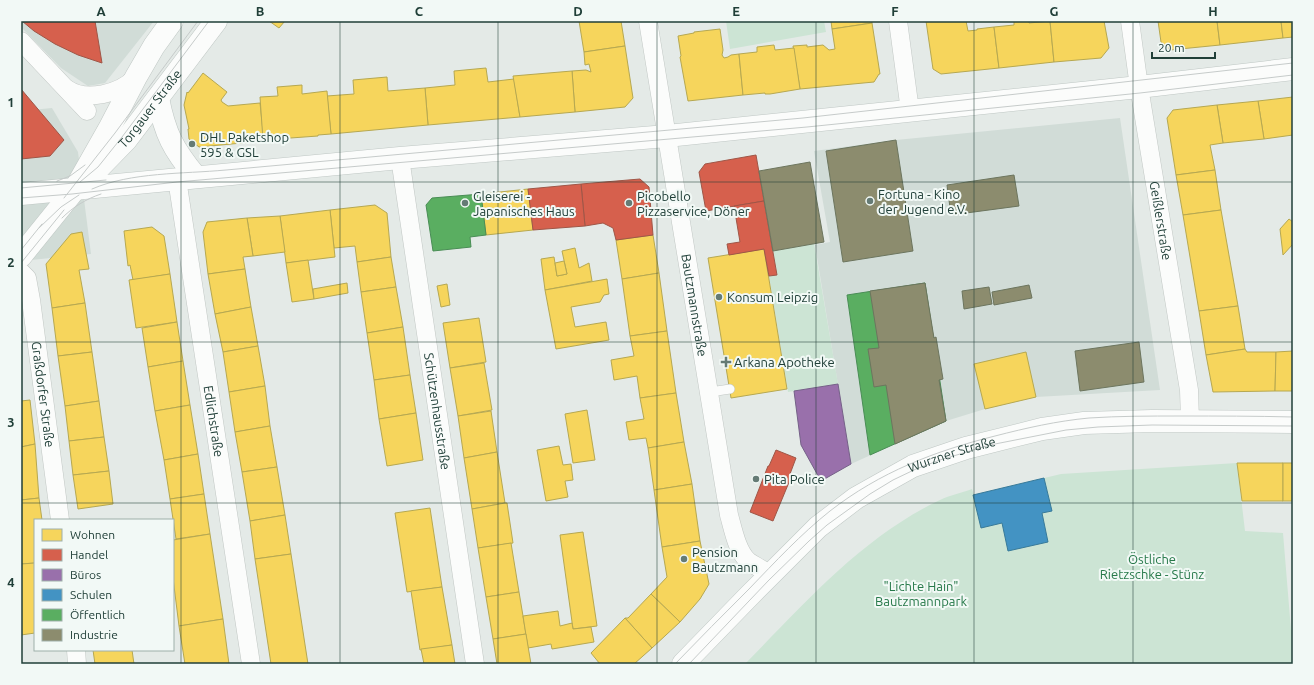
<svg xmlns="http://www.w3.org/2000/svg" width="1314" height="685" font-family="Ubuntu,sans-serif">
<rect width="100%" height="100%" fill="#e4eae7"/>
<!-- built -->
<g fill="#d1dcd7">
<path d="M21,21H154L105,83L88,86L61,68L21,27Z"/>
<path d="M52,108L78,152L91,254L21,261V111Z"/>
<path d="M1120,118L1160,390L1036,397L985,409L946,421L851,464L815,245L830,242L814,151L896,140Z"/>
</g>
<!-- green -->
<g fill="#cce4d4">
<path d="M726,21H824L826,32L730,49Z"/>
<path d="M814,243L838,384L788,392L769,276L777,275L773,251Z"/>
<path d="M1237,463L1245,531L1283,533L1291,630H1293V664H745C805,603 862,537 940,500C950,495 961,493 972,489L974,495L1061,474Z"/>
</g>
<!-- homes -->
<g fill="#f6d55c" stroke="#b6a851">
<path d="M269,21H285L279,28Z"/>
<path d="M579,21H621L625,46L584,52Z"/>
<path d="M831,21H872V23L832,29Z"/>
<path d="M926,21H966L968,31L977,30V29L994,27L999,68L941,74L933,69Z"/>
<path d="M1014,21H1029V23L1050,21L1054,62L999,68L994,27L1014,25Z"/>
<path d="M1050,21H1104L1109,48L1101,58L1054,62Z"/>
<path d="M1158,21H1217L1220,45L1170,50L1161,42Z"/>
<path d="M1217,21H1281L1283,38L1220,45Z"/>
<path d="M1281,21H1293V37L1283,38Z"/>
<path d="M872,23L880,74H879L874,82L800,89L793,46L807,45V47L823,45L829,50L835,49L832,29Z"/>
<path d="M720,29L723,50L722,55L724,58L728,57L731,55L739,54L743,95L688,101L680,57L681,56L678,36L694,33V32Z"/>
<path d="M774,45L775,50L794,48L800,89L770,94H765V93L743,95L739,54L757,52V47Z"/>
<path d="M625,46L633,98L625,107L575,112L572,71L586,70L591,72L589,64L585,65L584,52Z"/>
<path d="M486,68L488,82L514,79L520,117L428,125L425,88L455,85L454,71Z"/>
<path d="M572,71L575,112L520,117L513,76Z"/>
<path d="M203,73L227,92L221,100L222,102L228,106L260,103L264,141L199,147L189,139L188,129H189L184,105L187,92L188,93Z"/>
<path d="M387,77L388,91L425,88L428,125L331,134L327,96L354,94L353,80Z"/>
<path d="M302,85V94L327,91L331,134L318,135V136L263,140L260,97L278,96L277,87Z"/>
<path d="M1293,97V135L1264,139L1258,101Z"/>
<path d="M1258,101L1264,139L1223,143L1217,105Z"/>
<path d="M1217,105L1223,143L1210,145L1215,170L1176,175L1167,118L1173,110Z"/>
<path d="M1215,170L1221,210L1183,215L1176,175Z"/>
<path d="M528,189L533,230L486,235L481,194Z"/>
<path d="M375,205L387,213L391,257L357,262L355,246L334,248L330,210Z"/>
<path d="M330,210L335,257L286,263L280,216Z"/>
<path d="M1221,210L1238,306L1199,311L1183,215Z"/>
<path d="M280,216L285,252L253,256L247,218Z"/>
<path d="M247,218L253,256L243,257L245,269L208,274L203,232L207,222Z"/>
<path d="M1289,219L1293,222V244L1283,255L1280,229Z"/>
<path d="M152,227L164,236L170,274L133,280L130,265L128,266L124,231Z"/>
<path d="M82,232L89,269L79,270L85,303L52,308L46,264L71,234Z"/>
<path d="M653,235L659,273L622,279L616,240Z"/>
<path d="M575,248L579,268L589,263L592,281L545,290L541,259L554,257L557,276L567,274L562,251Z"/>
<path d="M764,249L787,389L731,398L708,258Z"/>
<path d="M391,257L396,287L361,292L357,262Z"/>
<path d="M308,260L314,299L292,302L286,263Z"/>
<path d="M564,261L567,274L557,276L555,263Z"/>
<path d="M245,269L251,307L215,314L208,274Z"/>
<path d="M659,273L667,331L630,336L622,279Z"/>
<path d="M170,274L177,322L136,328L129,280Z"/>
<path d="M607,279L609,294L604,295L600,302L571,307L575,327L606,322L609,340L556,349L545,290Z"/>
<path d="M347,283L348,293L314,299L313,289Z"/>
<path d="M447,284L450,305L441,307L437,286Z"/>
<path d="M396,287L403,327L367,333L361,292Z"/>
<path d="M85,303L92,352L58,356L52,308Z"/>
<path d="M1238,306L1245,349L1206,355L1199,311Z"/>
<path d="M251,307L258,346L223,352L215,314Z"/>
<path d="M479,318L486,362L450,368L443,323Z"/>
<path d="M177,322L183,361L148,367L142,328Z"/>
<path d="M403,327L410,375L374,380L367,333Z"/>
<path d="M667,331L676,393L640,398L637,376L614,380L611,360L634,356L630,336Z"/>
<path d="M258,346L265,386L229,392L223,352Z"/>
<path d="M1245,349L1247,352H1276L1275,391L1213,392L1206,355Z"/>
<path d="M1293,351V391H1275L1276,352Z"/>
<path d="M92,352L99,401L65,406L58,356Z"/>
<path d="M1026,352L1036,397L985,409L974,364Z"/>
<path d="M183,361L190,405L155,411L148,367Z"/>
<path d="M484,363L492,410L458,416L450,368Z"/>
<path d="M410,375L416,413L379,419L374,380Z"/>
<path d="M265,386L270,426L235,432L229,392Z"/>
<path d="M676,393L684,442L648,448L646,438L629,440L626,422L644,419L640,398Z"/>
<path d="M30,400L35,444L21,447V401Z"/>
<path d="M99,401L104,437L69,441L65,406Z"/>
<path d="M190,405L198,454L164,460L155,411Z"/>
<path d="M587,410L595,460L573,463L565,414Z"/>
<path d="M491,411L497,452L464,458L458,416Z"/>
<path d="M416,413L423,460L387,466L379,419Z"/>
<path d="M270,426L277,467L242,472L235,432Z"/>
<path d="M104,437L109,471L73,475L69,441Z"/>
<path d="M684,442L692,484L654,490L648,448Z"/>
<path d="M35,444L39,498L21,500V447Z"/>
<path d="M559,446L563,465L571,464L573,480L565,481L568,497L546,501L537,450Z"/>
<path d="M497,452L505,503L472,509L464,458Z"/>
<path d="M198,454L204,494L170,499L164,460Z"/>
<path d="M1237,463H1283V501H1242Z"/>
<rect x="1283" y="463" width="10" height="38"/>
<path d="M277,467L285,515L250,521L242,472Z"/>
<path d="M109,471L113,504L78,509L73,475Z"/>
<path d="M692,484L700,541L662,547L654,490Z"/>
<path d="M204,494L210,534L176,539L170,499Z"/>
<path d="M39,498L42,520H35V563L21,564V500Z"/>
<path d="M505,503H507L513,543L478,548L472,509Z"/>
<path d="M430,508L442,587L407,592L395,513Z"/>
<path d="M285,515L291,554L255,559L250,521Z"/>
<path d="M583,532L597,626L573,629L560,535Z"/>
<path d="M210,534L223,619L179,626L173,578V540Z"/>
<path d="M700,541L709,584L700,599L680,622L651,594L667,577L662,547Z"/>
<path d="M511,543L519,592L486,597L478,548Z"/>
<path d="M291,554L308,664H271L255,559Z"/>
<path d="M35,563V633L21,635V564Z"/>
<path d="M442,587L452,645L420,650L411,591Z"/>
<path d="M519,592L526,634L493,639L486,597Z"/>
<path d="M651,594L680,622L652,648L625,618H628Z"/>
<path d="M558,611L560,626L572,623L573,629L591,627L594,642L552,649L551,644L528,648L523,616Z"/>
<path d="M625,618L652,648L634,664H600L591,653Z"/>
<path d="M223,619L229,664H185L179,626Z"/>
<path d="M526,634L531,664H497L493,639Z"/>
<path d="M452,645L455,664H424L421,649Z"/>
<path d="M93,650H132L134,664H95Z"/>
</g>
<!-- shops -->
<g fill="#d6604d" stroke="#9f5647">
<path d="M22,21H95L102,63L78,55L55,44L34,31Z"/>
<path d="M21,89L64,140L50,156L21,159Z"/>
<path d="M756,155L764,201L706,211L699,172L705,164Z"/>
<path d="M640,179L649,187L653,235L616,240L613,228L603,223L585,226L581,184Z"/>
<path d="M581,184L585,226L533,230L528,189Z"/>
<path d="M764,201L777,275L769,276L764,249L729,255L727,244L740,242L734,206Z"/>
<path d="M776,450L796,458L790,474L792,475L773,521L750,512L768,466H769Z"/>
</g>
<!-- offices -->
<path fill="#9970ab" stroke="#756188" d="M838,384L851,464L821,481L801,445L794,391Z"/>
<!-- schools -->
<path fill="#4393c3" stroke="#387a99" d="M1044,478L1052,511L1042,513L1048,542L1008,551L1002,523L981,528L973,495Z"/>
<!-- public -->
<g fill="#5aae61" stroke="#498d55">
<path d="M481,194L486,235L470,237L471,247L433,251L426,205L432,198Z"/>
<path d="M925,283L946,421L870,455L847,295Z"/>
</g>
<!-- industry -->
<g fill="#8c8c6e" stroke="#6c755e">
<path d="M896,140L913,251L843,262L826,151Z"/>
<path d="M810,162L824,242L773,251L759,171Z"/>
<path d="M1014,175L1019,206L951,215L947,185Z"/>
<path d="M925,283L934,338L936,337L943,379L939,380L946,421L895,444L886,385L874,387L868,349L879,348L870,291Z"/>
<path d="M1029,285L1032,298L994,305L992,292Z"/>
<path d="M989,287L992,304L964,309L962,291Z"/>
<path d="M1139,342L1144,382L1080,391L1075,351Z"/>
</g>
<g fill="none" stroke-linecap="round" stroke-linejoin="round">
<!-- lane casing -->
<g stroke="#c1c7c4" stroke-width="10">
<path id="lane" d="M710,392L730,389"/>
</g>
<!-- street casing -->
<g stroke="#c1c7c4" stroke-width="19">
<g id="street">
<path id="s1" d="M648,21L729,515C733,529 737,551 748,561C755,566 763,569 769,575"/>
<path d="M898,21L910,111"/>
<path id="s2" d="M1130,21L1139,87L1189,390L1190,420"/>
<path d="M21,41L87,111"/>
<path d="M67,89C86,102 120,94 136,77"/>
<path id="s3" d="M400,158L475,664"/>
<path id="s4" d="M177,179L251,664"/>
<path id="s5" d="M21,272L27,278L31,300L60,520"/>
<path d="M76,650L77,664"/>
</g>
</g>
<!-- secondary casing -->
<g stroke="#bfc7c4" stroke-width="23">
<g id="secondary">
<path d="M158,98C165,134 173,149 196,177"/>
<path id="s6" d="M90,177L126,140L216,21"/>
<path d="M21,194L400,158L667,136L1139,87L1293,69"/>
<path d="M21,256L75,189L109,129L136,77L154,46L172,21"/>
<path id="s7" d="M683,664L749,596L818,527L856,498L913,466L966,448L1042,429L1084,423L1152,421L1293,422"/>
</g>
</g>
<!-- lane -->
<use href="#lane" stroke="#fbfcfb" stroke-width="9"/>
<!-- street -->
<use href="#street" stroke="#fbfcfb" stroke-width="18"/>
<!-- secondary -->
<use href="#secondary" stroke="#fbfcfb" stroke-width="22"/>
<!-- tram -->
<g stroke="#c6cbca" stroke-width="1">
<path d="M57,181L70,176L85,165"/>
<path d="M80,182L98,167L122,137L209,21"/>
<path d="M21,188L106,180"/>
<path d="M92,189C131,172 183,174 226,170L803,118L1293,63"/>
<path d="M21,198L72,194L177,182L807,127L1140,93L1293,75"/>
<path d="M64,198L115,133L198,21"/>
<path d="M62,218C73,207 86,199 101,194"/>
<path d="M39,228L61,207L79,195"/>
<path d="M21,250L42,224"/>
<path d="M21,263L64,210"/>
<path d="M675,664C699,639 724,614 749,589C775,562 801,534 830,511C880,472 935,451 995,436C1026,428 1057,421 1089,418C1119,416 1150,416 1180,416C1218,416 1255,416 1293,417"/>
<path d="M689,664L769,580L809,541L827,525L870,494L893,480L916,469L940,460L990,445L1066,430L1098,427L1152,425L1293,426"/>
</g>
</g>
<!-- grid -->
<path fill="none" stroke="#203f38" stroke-width="1" stroke-opacity="0.55" d="M181,21V664M340,21V664M498,21V664M657,21V664M816,21V664M974,21V664M1133,21V664M21,182H1293M21,342H1293M21,503H1293"/>
<!-- markers -->
<g fill="#657b75" stroke="#f2f9f6" stroke-width="1.5">
<circle cx="192" cy="144" r="4"/>
<circle cx="870" cy="201" r="4"/>
<circle cx="465" cy="203" r="4"/>
<circle cx="629" cy="203" r="4"/>
<circle cx="719" cy="297" r="4"/>
<path d="M724 356h4v4h4v4h-4v4h-4v-4h-4v-4h4z"/>
<circle cx="756" cy="479" r="4"/>
<circle cx="684" cy="559" r="4"/>
</g>
<g text-anchor="middle" dominant-baseline="central" stroke-width="4" stroke-linejoin="round" paint-order="stroke">
<!-- street labels -->
<g font-size="13" fill="#203f38" stroke="#f2f9f6">
<text stroke="none"><textPath href="#s6" startOffset="91">Torgauer Straße</textPath></text>
<text stroke="none"><textPath href="#s2" startOffset="202">Geißlerstraße</textPath></text>
<text stroke="none"><textPath href="#s1" startOffset="288">Bautzmannstraße</textPath></text>
<text stroke="none"><textPath href="#s5" startOffset="126">Graßdorfer Straße</textPath></text>
<text stroke="none"><textPath href="#s3" startOffset="256">Schützenhausstraße</textPath></text>
<text stroke="none"><textPath href="#s4" startOffset="245">Edlichstraße</textPath></text>
<text stroke="none"><textPath href="#s7" startOffset="346">Wurzner Straße</textPath></text>
</g>
<!-- poi labels -->
<g font-size="13" fill="#203f38" stroke="#f2f9f6" text-anchor="start">
<text x="200" y="137">DHL Paketshop<tspan x="200" dy="15">595 &amp; GSL</tspan></text>
<text x="878" y="194">Fortuna - Kino<tspan x="878" dy="15">der Jugend e.V.</tspan></text>
<text x="473" y="196">Gleiserei -<tspan x="473" dy="15">Japanisches Haus</tspan></text>
<text x="637" y="196">Picobello<tspan x="637" dy="15">Pizzaservice, Döner</tspan></text>
<text x="727" y="297">Konsum Leipzig</text>
<text x="734" y="362">Arkana Apotheke</text>
<text x="764" y="479">Pita Police</text>
<text x="692" y="552">Pension<tspan x="692" dy="15">Bautzmann</tspan></text>
</g>
<!-- park labels -->
<g font-size="13" fill="#27794a" stroke="#f2f9f6">
<text x="1152" y="559">Östliche<tspan x="1152" dy="15">Rietzschke - Stünz</tspan></text>
<text x="921" y="586">"Lichte Hain"<tspan x="921" dy="15">Bautzmannpark</tspan></text>
</g>
</g>
<!-- border -->
<rect width="1314" height="685" fill="none" stroke="#f2f9f6" stroke-width="44"/>
<!-- legend -->
<rect x="34" y="519" width="140" height="132" fill="#f2f9f6" stroke="#9eafaa"/>
<rect x="42" y="529" width="20" height="12" fill="#f6d55c" stroke="#9eafaa"/>
<text x="70" y="539" font-size="12" fill="#203f38">Wohnen</text>
<rect x="42" y="549" width="20" height="12" fill="#d6604d" stroke="#9eafaa"/>
<text x="70" y="559" font-size="12" fill="#203f38">Handel</text>
<rect x="42" y="569" width="20" height="12" fill="#9970ab" stroke="#9eafaa"/>
<text x="70" y="579" font-size="12" fill="#203f38">Büros</text>
<rect x="42" y="589" width="20" height="12" fill="#4393c3" stroke="#9eafaa"/>
<text x="70" y="599" font-size="12" fill="#203f38">Schulen</text>
<rect x="42" y="609" width="20" height="12" fill="#5aae61" stroke="#9eafaa"/>
<text x="70" y="619" font-size="12" fill="#203f38">Öffentlich</text>
<rect x="42" y="629" width="20" height="12" fill="#8c8c6e" stroke="#9eafaa"/>
<text x="70" y="639" font-size="12" fill="#203f38">Industrie</text>
<!-- scale -->
<path d="M1152 52v6h63v-6" fill="none" stroke="#203f38" stroke-width="2"/>
<text x="1158" y="52" font-size="12" fill="#203f38" stroke="#f2f9f6" stroke-width="3" paint-order="stroke">20 m</text>
<rect x="22" y="22" width="1270" height="641" fill="none" stroke="#203f38" stroke-width="1.5"/>
<g font-size="13" text-anchor="middle" font-weight="bold" fill="#203f38">
<text x="101" y="16">A</text>
<text x="260" y="16">B</text>
<text x="419" y="16">C</text>
<text x="578" y="16">D</text>
<text x="736" y="16">E</text>
<text x="895" y="16">F</text>
<text x="1054" y="16">G</text>
<text x="1213" y="16">H</text>
<text x="11" y="107">1</text>
<text x="11" y="267">2</text>
<text x="11" y="427">3</text>
<text x="11" y="587">4</text>
</g>
</svg>
